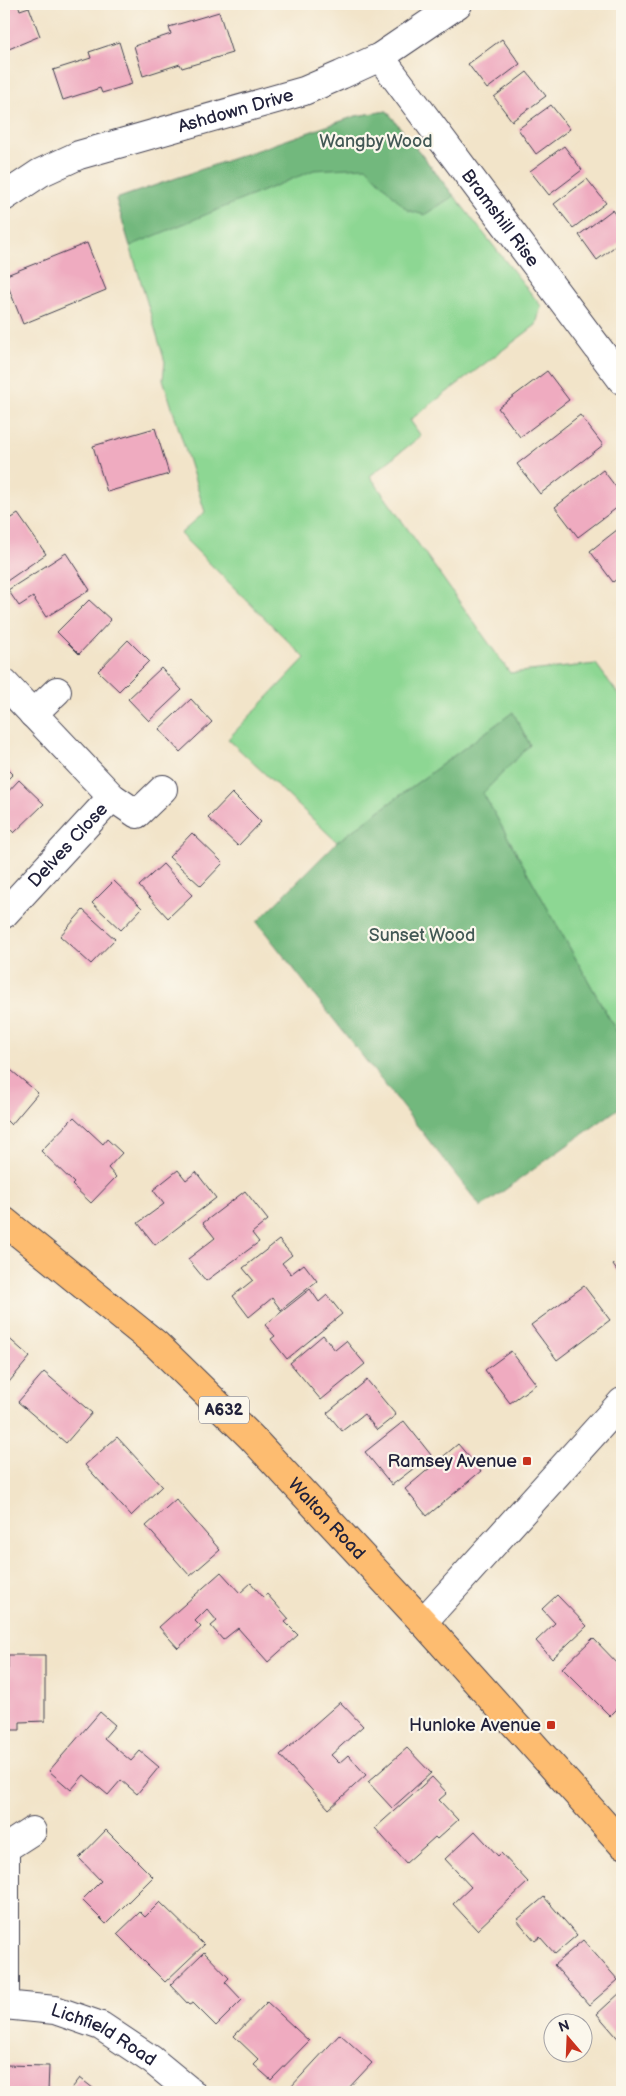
<svg xmlns="http://www.w3.org/2000/svg" width="626" height="2096" font-family="'Balsamiq Sans',sans-serif">
<rect width="100%" height="100%" fill="#fbf7ec"/>
<filter id="ink" filterUnits="userSpaceOnUse"><feTurbulence type="fractalNoise" baseFrequency=".02" numOctaves="2"/><feDisplacementMap in="SourceGraphic" scale="10" xChannelSelector="R" yChannelSelector="G"/><feConvolveMatrix kernelMatrix="1 2 1 2 8 2 1 2 1" color-interpolation-filters="sRGB"/></filter>
<filter id="wash" filterUnits="userSpaceOnUse"><feTurbulence type="fractalNoise" baseFrequency=".0096" numOctaves="4" result="noise"/><feDisplacementMap in="SourceGraphic" scale="20" xChannelSelector="R" yChannelSelector="G"/><feGaussianBlur stdDeviation="1.12" result="paint"/><feColorMatrix in="noise" values="0 0 0 0 0 0 0 0 0 0 0 0 0 0 0 0 0 1.4 0 .05"/><feComposite in="paint" operator="in"/></filter>
<g filter="url(#wash)">
<rect width="100%" height="100%" fill="#f2e4c9"/>
<!-- green -->
<path fill="#8dd793" stroke="#587c67" d="M387,111L541,306L536,325L410,420L421,436L370,476L510,673L596,664L622,699V1041L482,792L530,745L512,713L337,842L228,739L305,658L180,534L205,512L163,379L165,362L116,199L356,116Z"/>
<!-- forest -->
<g fill="#72b87d" stroke="#4a6d5c">
<path d="M387,111L454,196L424,215L407,210L366,167L314,170L130,246L116,199L356,116Z"/>
<path d="M513,712L530,745L483,793L622,1041V1106L481,1207L257,922L337,842Z"/>
</g>
<g id="blocks">
<!-- building -->
<g fill="#efabc0">
<path d="M4,4H18L20,10L29,7L40,36L4,51Z"/>
<path d="M219,12L232,53L182,68L180,64L143,76L134,46L171,34L169,27Z"/>
<path d="M502,39L520,64L487,89L468,64Z"/>
<path d="M119,42L132,84L102,93L100,88L63,100L53,70L91,58L89,52Z"/>
<path d="M527,72L546,96L512,121L494,97Z"/>
<path d="M551,105L570,129L536,154L518,129Z"/>
<path d="M564,146L582,170L549,195L530,171Z"/>
<path d="M587,179L606,203L573,228L554,204Z"/>
<path d="M612,210L622,224V241L597,260L579,235Z"/>
<path d="M87,243L106,290L23,324L4,276Z"/>
<path d="M547,371L569,400L520,437L498,408Z"/>
<path d="M580,415L603,445L540,494L517,464Z"/>
<path d="M155,428L169,474L107,492L93,446Z"/>
<path d="M603,470L622,495V504L578,537L555,507Z"/>
<path d="M18,514L46,554L4,583V523Z"/>
<path d="M622,526V575L613,582L590,551Z"/>
<path d="M66,553L90,590L46,617L33,597L19,606L8,590Z"/>
<path d="M89,600L111,620L79,654L57,632Z"/>
<path d="M128,640L149,661L119,691L98,671Z"/>
<path d="M161,668L182,690L149,721L128,699Z"/>
<path d="M191,699L212,722L180,752L159,729Z"/>
<path d="M4,765L13,774L4,783Z"/>
<path d="M19,780L44,804L14,833L4,823V796Z"/>
<path d="M232,793L261,822L238,846L208,818Z"/>
<path d="M192,833L223,863L201,886L169,857Z"/>
<path d="M163,864L192,895L168,918L139,886Z"/>
<path d="M114,881L142,908L121,930L92,903Z"/>
<path d="M83,910L115,939L91,964L60,936Z"/>
<path d="M5,1065L38,1093L11,1125L4,1118Z"/>
<path d="M74,1117L103,1144L107,1139L122,1153L108,1168L116,1177L91,1203L72,1185L74,1183L41,1151Z"/>
<path d="M178,1170L186,1180L196,1172L216,1198L155,1245L138,1223L164,1204L153,1190Z"/>
<path d="M245,1191L268,1220L252,1233L259,1242L206,1281L188,1259L215,1238L203,1223Z"/>
<path d="M279,1240L292,1255L282,1263L291,1274L304,1264L317,1281L281,1310L272,1298L249,1317L233,1296L253,1280L243,1268Z"/>
<path d="M622,1258V1278L613,1265Z"/>
<path d="M584,1286L610,1320L557,1360L531,1325Z"/>
<path d="M310,1289L319,1302L327,1295L342,1314L287,1359L271,1339L275,1336L265,1325Z"/>
<path d="M4,1334L30,1357L4,1388Z"/>
<path d="M323,1335L335,1350L346,1341L365,1364L321,1400L290,1363Z"/>
<path d="M511,1351L536,1384L510,1403L485,1370Z"/>
<path d="M44,1372L92,1413L66,1443L18,1402Z"/>
<path d="M367,1380L396,1415L377,1430L364,1414L342,1431L327,1413Z"/>
<path d="M404,1421L431,1455L392,1485L365,1452Z"/>
<path d="M117,1437L162,1486L131,1516L85,1465Z"/>
<path d="M458,1444L481,1471L427,1516L405,1489Z"/>
<path d="M176,1499L220,1550L190,1576L146,1526Z"/>
<path d="M221,1572L240,1593L251,1583L263,1597L267,1594L289,1619L285,1622L298,1635L268,1662L238,1628L223,1640L211,1626L217,1621L207,1609L195,1621L201,1627L178,1648L159,1627Z"/>
<path d="M557,1595L587,1626L552,1659L536,1641L555,1623L542,1609Z"/>
<path d="M593,1638L622,1668V1704L610,1716L562,1668Z"/>
<path d="M8,1655H45V1721L20,1722V1730H4V1669H8Z"/>
<path d="M340,1702L363,1726L331,1755L339,1763L348,1755L366,1775L329,1809L280,1755Z"/>
<path d="M100,1712L115,1725L104,1738L131,1761L140,1751L159,1767L137,1794L121,1780L108,1795L84,1775L71,1790L49,1771Z"/>
<path d="M407,1748L431,1773L392,1808L368,1782Z"/>
<path d="M432,1777L447,1793L439,1800L458,1820L437,1839L435,1837L406,1863L375,1828Z"/>
<path d="M106,1830L153,1877L106,1924L82,1900L101,1881L79,1858Z"/>
<path d="M475,1831L498,1856L501,1853L528,1882L477,1930L453,1904L471,1887L445,1859Z"/>
<path d="M544,1897L577,1935L555,1954L540,1937L535,1941L517,1920Z"/>
<path d="M160,1902L204,1945L165,1982L117,1934L140,1912L145,1917Z"/>
<path d="M583,1940L618,1980L589,2005L554,1965Z"/>
<path d="M204,1952L229,1978L225,1982L242,2000L216,2026L193,2003L189,2005L170,1985Z"/>
<path d="M622,1991V2043L597,2014Z"/>
<path d="M267,2002L309,2041L271,2080L254,2065L259,2060L234,2036Z"/>
<path d="M340,2034L372,2063L345,2092H296L290,2088Z"/>
<path d="M4,2065L49,2066L48,2092H4Z"/>
<path d="M80,2078L98,2092H69Z"/>
</g>
</g>
</g>
<g filter="url(#ink)">
<use href="#blocks" fill-opacity="0" stroke="#413f50" stroke-width="1"/>
<g fill="none" stroke-linecap="round" stroke-linejoin="round">
<!-- minor casing -->
<g stroke="#413f50" stroke-width="30">
<g id="minor">
<path id="s1" d="M380,57L622,380"/>
<path id="s2" d="M4,197L40,173L79,155L304,91L341,75L380,57L458,4"/>
<path d="M4,683L112,797L137,814L163,789"/>
<path d="M33,714L57,691"/>
<path id="s3" d="M4,914L112,797"/>
<path d="M4,1849L32,1831"/>
<path id="s4" d="M4,2005L55,2010L101,2026L152,2060L191,2092"/>
<path d="M5,2005V1850"/>
</g>
</g>
<!-- tertiary casing -->
<g stroke="#413f50" stroke-width="30">
<path id="tertiary" d="M423,1622L622,1402"/>
</g>
<!-- primary casing -->
<g stroke="#413f50" stroke-width="30">
<g id="primary">
<path id="s5" d="M4,1221L157,1345L251,1437L423,1622L622,1844"/>
</g>
</g>
<!-- minor -->
<use href="#minor" stroke="#fff" stroke-width="28"/>
<!-- tertiary -->
<use href="#tertiary" stroke="#fff" stroke-width="28"/>
<!-- primary -->
<use href="#primary" stroke="#fdbc70" stroke-width="28"/>
</g>
</g>
<!-- markers -->
<g fill="#c8321e" stroke="#fbf7ec" stroke-width="2">
<rect x="522" y="1456" width="10" height="10" rx="2.5"/>
<rect x="546" y="1720" width="10" height="10" rx="2.5"/>
</g>
<g text-anchor="middle" dominant-baseline="central" stroke-width="4.5" stroke-linejoin="round" paint-order="stroke">
<!-- shield labels -->
<rect fill="#fbf7ec" stroke="#636270" stroke-width="1" x="199" y="1396.5" width="50" height="27" rx="4"/>
<g font-size="16" font-weight="bold" fill="#22223b">
<text x="224" y="1410">A632</text>
</g>
<!-- street labels -->
<g font-size="18" fill="#22223b" stroke="#fbf7ec">
<text stroke="none"><textPath href="#s2" startOffset="249">Ashdown Drive</textPath></text>
<text stroke="none"><textPath href="#s1" startOffset="201">Bramshill Rise</textPath></text>
<text stroke="none"><textPath href="#s3" startOffset="94">Delves Close</textPath></text>
<text stroke="none"><textPath href="#s5" startOffset="440">Walton Road</textPath></text>
<text stroke="none"><textPath href="#s4" startOffset="106">Lichfield Road</textPath></text>
</g>
<!-- park labels -->
<g font-size="18" fill="#425855" stroke="#fbf7ec">
<text x="376" y="141">Wangby Wood</text>
<text x="422" y="935">Sunset Wood</text>
</g>
<!-- poi labels -->
<g font-size="18" fill="#22223b" stroke="#fbf7ec" text-anchor="end">
<text x="517" y="1461">Ramsey Avenue</text>
<text x="541" y="1725">Hunloke Avenue</text>
</g>
</g>
<!-- margin -->
<rect width="626" height="2096" fill="none" stroke="#fbf7ec" stroke-width="20"/>
<!-- north arrow -->
<g transform="translate(568 2038) rotate(341)"><circle r="24" fill="#fbf7ec" stroke="#a4a2a5"/>
<path d="M0-4L9 19L0 12L-9 19Z" fill="#c8321e"/>
<text y="-8" font-size="14" font-weight="bold" text-anchor="middle" fill="#22223b">N</text>
</g>
</svg>
